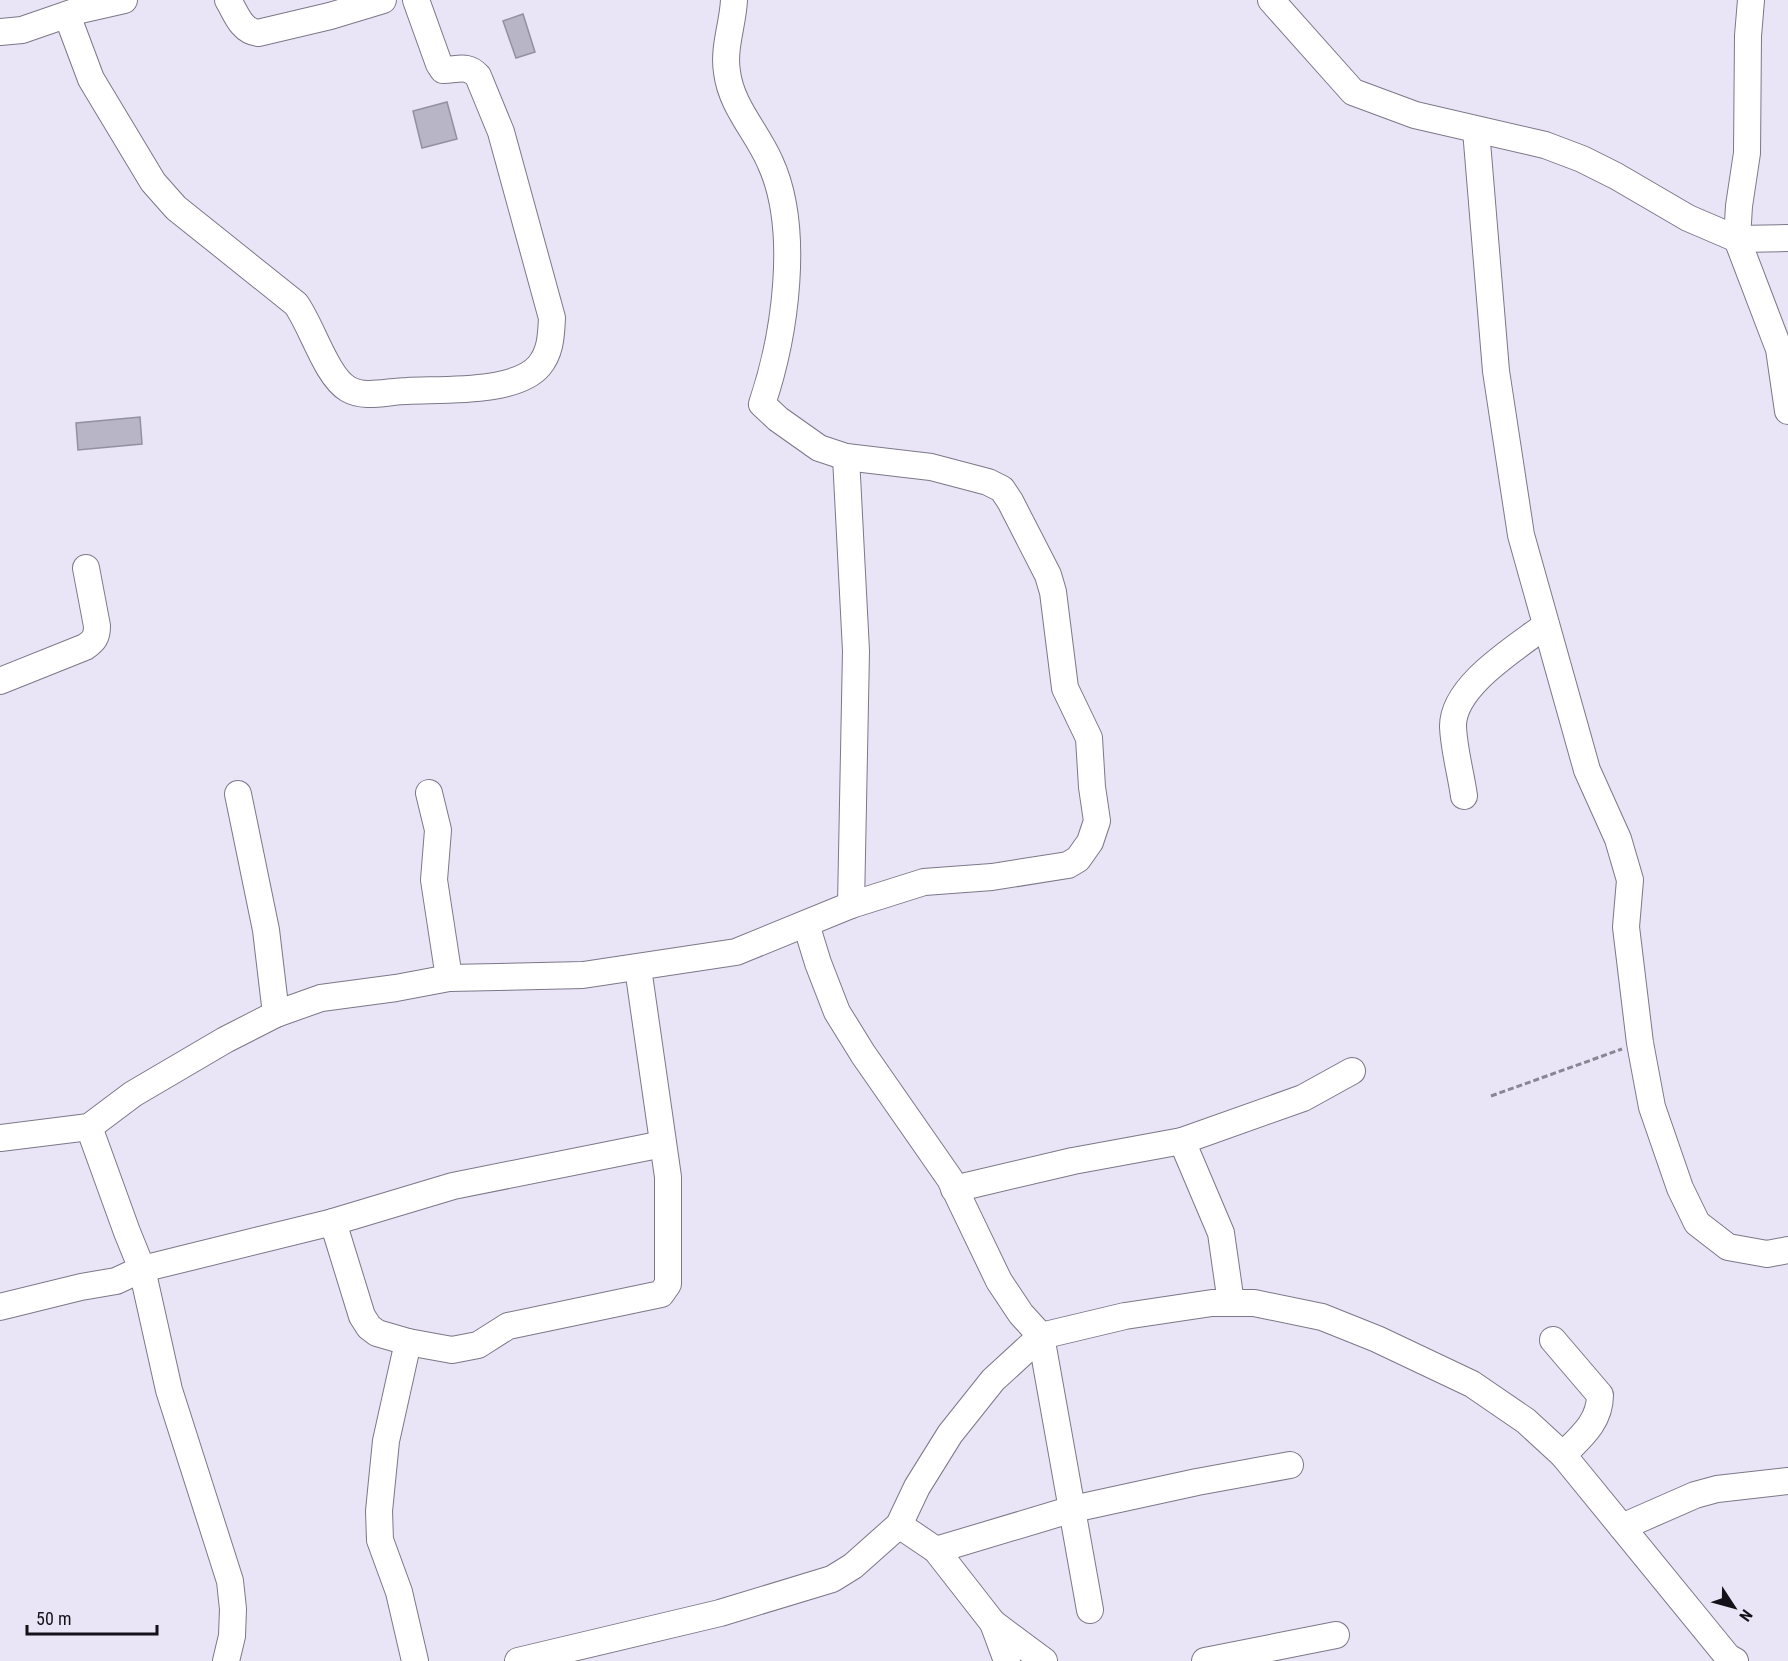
<svg xmlns="http://www.w3.org/2000/svg" width="1788" height="1661" font-family="'Roboto Condensed',sans-serif">
<rect width="100%" height="100%" fill="#e9e4f6"/>
<!-- building -->
<g fill="#b7b5c6" stroke="#9290a1" stroke-width="1.5">
<path d="M523,14L535,52L516,58L503,21Z"/>
<path d="M447,102L457,139L422,148L413,111Z"/>
<path d="M140,417L142,444L78,450L76,423Z"/>
</g>
<g fill="none" stroke-linecap="round" stroke-linejoin="round">
<!-- minor casing -->
<g stroke="#7c7888" stroke-width="28">
<g id="minor">
<path d="M228,0C236,13 241,31 258,33L330,16L383,0"/>
<path d="M1271,0L1353,92L1415,115L1545,145L1582,159L1616,176L1688,218L1737,239L1788,238"/>
<path d="M1751,0L1748,36L1747,153L1739,206L1737,239L1779,349L1788,411"/>
<path d="M67,15L91,79L153,182L176,208L296,304C312,326 326,376 348,389C365,399 388,391 407,391C440,389 515,394 539,366C551,352 551,335 552,318L501,132L478,76C467,64 458,70 443,70L439,64L416,0"/>
<path d="M0,32L22,30L80,10L124,0"/>
<path d="M1476,130L1496,371L1521,535L1587,770L1618,839L1630,880L1626,927L1640,1043L1652,1107L1680,1188L1697,1223L1728,1247L1767,1254L1788,1250"/>
<path d="M846,457L856,651L851,905"/>
<path d="M0,681L85,647C94,641 97,637 97,626L86,568"/>
<path d="M429,793L438,830L434,880L449,978"/>
<path d="M238,794L266,930L276,1014"/>
<path d="M1464,796C1461,774 1454,750 1453,727C1452,686 1516,648 1546,625"/>
<path d="M806,924L818,963L837,1012L863,1054L950,1179L999,1281L1021,1314L1041,1336L1090,1610"/>
<path d="M89,1127L127,1232L142,1269L169,1390L230,1581L233,1609L232,1636L226,1661"/>
<path d="M0,1138L89,1127L133,1094L225,1040L276,1014L321,998L396,988L449,978L583,975L736,952L851,905L924,882L992,877L1068,865L1078,859L1090,842L1097,821L1092,787L1089,738L1065,688L1053,592L1048,575L1010,501L1002,489L988,482L931,467L846,457L819,448L778,419L762,404C785,336 801,229 770,162C757,132 731,106 727,72C723,48 733,24 734,0"/>
<path d="M1182,1141L1221,1233L1231,1303"/>
<path d="M954,1189L1073,1161L1182,1141L1303,1098L1352,1071"/>
<path d="M333,1222L362,1316L369,1327L377,1333L408,1342L452,1350L478,1345L508,1326L661,1294L668,1284V1177L638,968"/>
<path d="M0,1307L81,1287L116,1281L142,1269L333,1222L453,1186L663,1144"/>
<path d="M1553,1340L1600,1395C1600,1422 1581,1437 1563,1455"/>
<path d="M408,1342L386,1441L379,1511L380,1540L399,1592L415,1661"/>
<path d="M899,1525L936,1550L993,1623L1007,1661"/>
<path d="M1622,1527L1695,1495L1717,1489L1788,1481"/>
<path d="M936,1550L1073,1509L1197,1482L1290,1465"/>
<path d="M993,1623L1044,1661"/>
<path d="M518,1661L720,1613L832,1579L853,1566L899,1525L917,1487L950,1434L993,1380L1041,1336L1125,1316L1212,1303H1254L1322,1317L1377,1339L1472,1384L1526,1421L1563,1455L1728,1657L1735,1661"/>
<path d="M1205,1661L1336,1635"/>
</g>
</g>
<!-- path -->
<path stroke="#898592" stroke-width="3" stroke-dasharray="6 3" stroke-linecap="butt" d="M1491,1096L1622,1049"/>
<!-- minor -->
<use href="#minor" stroke="#fff" stroke-width="26"/>
</g>
<!-- north arrow -->
<g transform="translate(1734 1607) rotate(126)" stroke="#e9e4f6" stroke-width="4.5" paint-order="stroke">
<path d="M0-4.5L10 22L0 15L-10 22Z" fill="#141218"/>
<text y="-9" font-size="16" font-weight="bold" text-anchor="middle" fill="#141218">N</text>
</g>
<!-- scale -->
<path d="M27 1625v9h130v-9" fill="none" stroke="#141218" stroke-width="3"/>
<text x="36" y="1625" font-size="18" fill="#141218" stroke="#e9e4f6" stroke-width="4.5" paint-order="stroke">50 m</text>
</svg>
